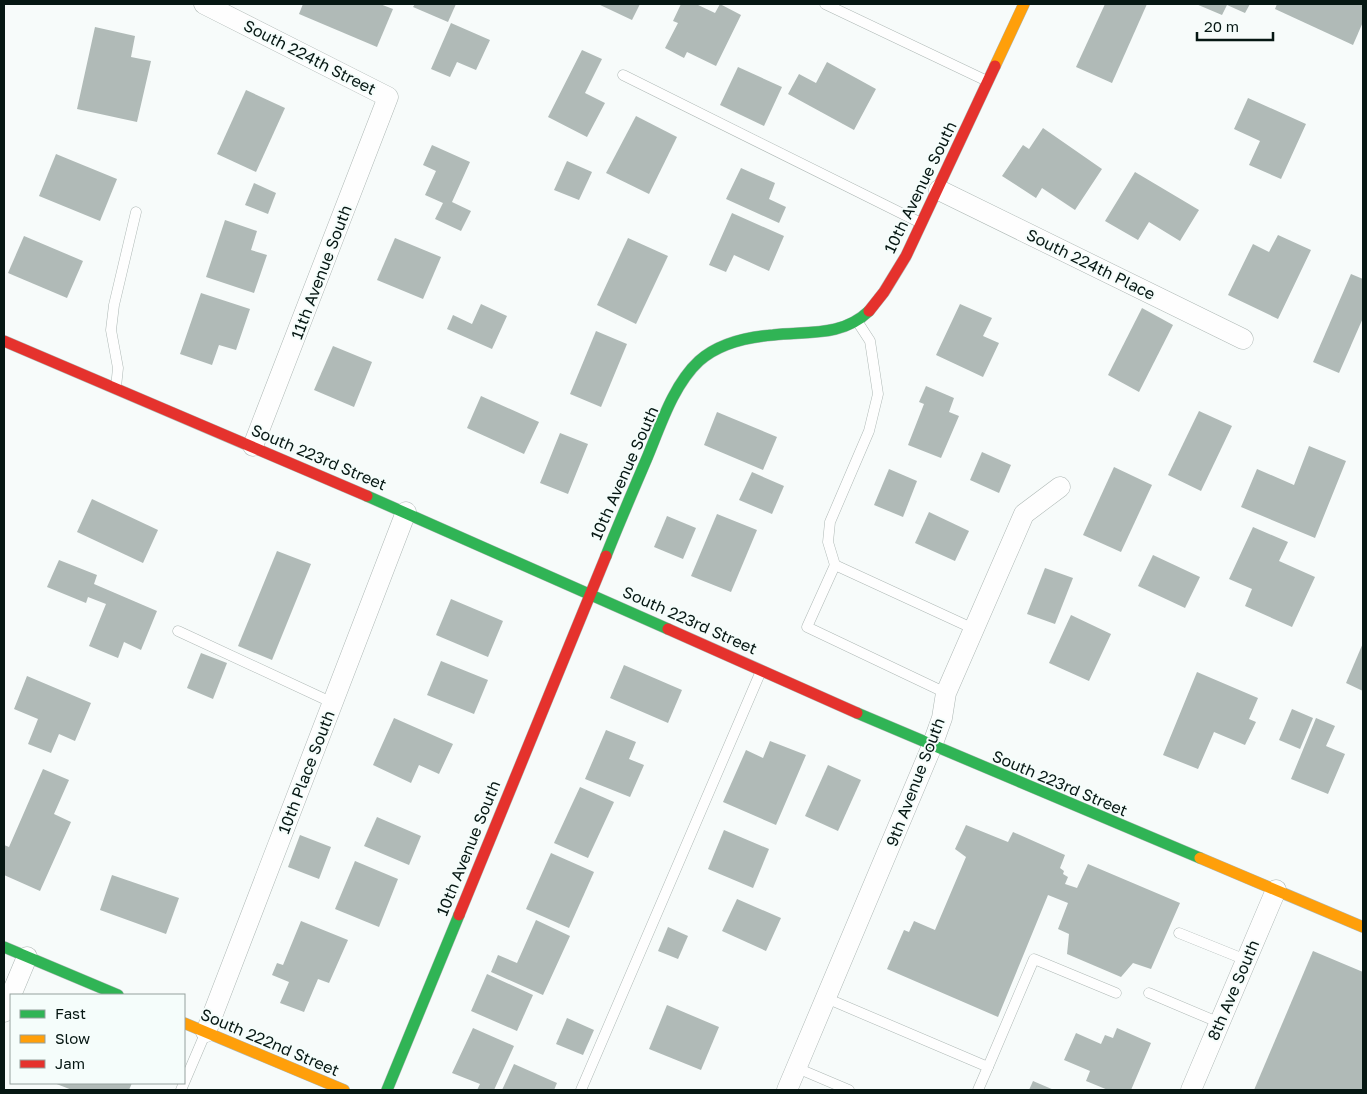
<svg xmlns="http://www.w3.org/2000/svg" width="1367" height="1094" font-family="'Golos Text',sans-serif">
<rect width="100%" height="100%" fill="#f7fbfa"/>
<!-- building -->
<g fill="#b0bab7">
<path d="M303,4H380L393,9L377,47L299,14Z"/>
<path d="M415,4H456L448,22L413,7Z"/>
<path d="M598,4H640L632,20Z"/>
<path d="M681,4H696L715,13L720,4L741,15L716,66L687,52L684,58L665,48L678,23L673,21Z"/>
<path d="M1105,4H1147L1112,83L1076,67Z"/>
<path d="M1196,4H1250L1245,13L1227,5L1222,15Z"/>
<path d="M1277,4H1363V22L1353,45L1275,9Z"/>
<path d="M451,23L490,40L476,70L457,62L450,77L431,69Z"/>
<path d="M95,27L135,36L131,57L151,61L137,122L77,109Z"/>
<path d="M582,50L602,59L585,93L605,103L587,137L548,117Z"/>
<path d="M827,62L876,89L854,130L788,94L799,74L816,83Z"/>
<path d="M738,67L782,87L764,126L720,105Z"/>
<path d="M246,90L285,108L256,172L217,154Z"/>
<path d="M1248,98L1306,124L1281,179L1249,165L1260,141L1234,129Z"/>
<path d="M636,116L677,137L649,194L606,173Z"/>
<path d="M1043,128L1102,169L1075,210L1042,188L1036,198L1002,176L1023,145L1029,149Z"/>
<path d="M432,145L470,162L452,202L471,211L461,231L435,219L443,203L425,195L436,171L423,165Z"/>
<path d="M56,154L117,179L100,221L39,196Z"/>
<path d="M567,161L592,172L579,200L554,190Z"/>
<path d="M741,168L775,183L769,199L786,207L779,223L726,199Z"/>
<path d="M1135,172L1199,210L1180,241L1149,222L1138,240L1105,221Z"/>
<path d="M254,183L276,193L268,214L245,205Z"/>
<path d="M732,213L784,236L769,271L734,255L726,272L709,265Z"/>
<path d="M225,220L257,231L251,250L267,255L254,293L206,277Z"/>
<path d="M1278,235L1311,250L1278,319L1228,295L1253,244L1269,252Z"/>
<path d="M24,236L83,261L67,298L8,273Z"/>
<path d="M395,238L441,257L423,299L377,280Z"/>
<path d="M628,238L668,256L636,324L597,305Z"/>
<path d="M1351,274L1363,279V318L1339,373L1313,362Z"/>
<path d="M201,293L250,309L236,350L219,345L212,365L180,354Z"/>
<path d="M481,304L507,316L492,349L447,329L453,315L472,324Z"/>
<path d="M960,304L992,318L983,336L999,343L983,377L936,355Z"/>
<path d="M1142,308L1173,325L1139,392L1108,375Z"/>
<path d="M596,331L627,344L601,407L570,394Z"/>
<path d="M333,346L372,362L354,407L314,390Z"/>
<path d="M926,386L954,398L949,412L959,416L941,458L908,445L924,404L919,402Z"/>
<path d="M481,396L539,422L524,454L467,428Z"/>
<path d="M1199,411L1232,426L1201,491L1168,475Z"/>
<path d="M717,412L777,437L763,470L704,445Z"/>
<path d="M560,433L588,444L568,494L540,483Z"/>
<path d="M1309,446L1346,461L1315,538L1241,507L1257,469L1294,485Z"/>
<path d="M982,452L1011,465L999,493L970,480Z"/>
<path d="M1114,467L1152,485L1121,552L1083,535Z"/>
<path d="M889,469L917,481L903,517L874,505Z"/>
<path d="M752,472L784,486L772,514L739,500Z"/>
<path d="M92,499L158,530L143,563L77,532Z"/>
<path d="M929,512L969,531L955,561L915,543Z"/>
<path d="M717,514L757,530L731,592L691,576Z"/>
<path d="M667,516L696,528L683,559L654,547Z"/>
<path d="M1253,527L1288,542L1279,561L1315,577L1292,627L1245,606L1252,589L1229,579Z"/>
<path d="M277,551L311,564L272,660L238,646Z"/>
<path d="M1153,555L1200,577L1185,608L1138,586Z"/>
<path d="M59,560L97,575L94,584L157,611L141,650L124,642L118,658L89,646L106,604L88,597L86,603L47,587Z"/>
<path d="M1045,568L1073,578L1055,624L1027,614Z"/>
<path d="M451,599L503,621L488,657L436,635Z"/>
<path d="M1071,615L1111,634L1089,681L1049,663Z"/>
<path d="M1363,643V691L1346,683Z"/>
<path d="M201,653L227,663L213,699L187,688Z"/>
<path d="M441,661L488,680L474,714L427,695Z"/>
<path d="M624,665L682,690L668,723L610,698Z"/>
<path d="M1197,672L1258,698L1249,719L1256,722L1245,745L1214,732L1198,769L1163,755Z"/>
<path d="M27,676L91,703L75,741L59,734L51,753L28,744L38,719L14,709Z"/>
<path d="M1292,709L1313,718L1300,749L1279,740Z"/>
<path d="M394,718L453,744L439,774L419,765L411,783L373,765Z"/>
<path d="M1316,718L1335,726L1326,746L1345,754L1328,794L1291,779Z"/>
<path d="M606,730L636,742L629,759L644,765L630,797L585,779Z"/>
<path d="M770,741L806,755L776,825L723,802L746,750L763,758Z"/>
<path d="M828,765L861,780L838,831L805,816Z"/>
<path d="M43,769L69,780L54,814L71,822L40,891L4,875V845L9,847Z"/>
<path d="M580,787L614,802L588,858L554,843Z"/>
<path d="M377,817L421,836L409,865L364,846Z"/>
<path d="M966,825L1008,842L1013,832L1065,855L1060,868L1064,871L1063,874L1068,877L1065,884L1077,888L1088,864L1180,903L1151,969L1133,963L1121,977L1067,954L1069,934L1058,929L1068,903L1048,895L998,1017L887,969L904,930L909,932L914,921L935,930L966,857L955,849Z"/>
<path d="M724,830L769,849L753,888L708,869Z"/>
<path d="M300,835L331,847L319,879L288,867Z"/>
<path d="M551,853L594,872L569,928L526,909Z"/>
<path d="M355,861L398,879L379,927L335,909Z"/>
<path d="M112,875L179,898L166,934L100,910Z"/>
<path d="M737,899L781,918L766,951L722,931Z"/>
<path d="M536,920L570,936L543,995L491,972L498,955L517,963Z"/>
<path d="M301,921L348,940L329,983L318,979L304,1012L280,1003L289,982L272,975L277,963L283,965Z"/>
<path d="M668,927L688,936L678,959L658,951Z"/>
<path d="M1313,951L1363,972V1090H1254Z"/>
<path d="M487,974L533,995L517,1031L471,1011Z"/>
<path d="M667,1005L719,1027L701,1070L649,1049Z"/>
<path d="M567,1018L594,1030L583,1055L556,1044Z"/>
<path d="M473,1028L514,1046L494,1090H477L480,1084L452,1073Z"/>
<path d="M1117,1028L1151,1043L1131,1090H1108L1086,1081L1090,1071L1064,1060L1076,1033L1101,1044L1105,1035L1113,1038Z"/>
<path d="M514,1064L557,1083L554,1090H502Z"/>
<path d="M1033,1081L1054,1090H1029Z"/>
<path d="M54,1083H132L129,1090H72Z"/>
</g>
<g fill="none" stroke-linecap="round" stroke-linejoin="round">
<!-- lane casing -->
<g stroke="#aeb8b5" stroke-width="11">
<g id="lane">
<path d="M825,4L987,81"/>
<path d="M623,75L921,223"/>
<path d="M116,387L118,368L111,330L114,305L136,212"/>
<path d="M835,565L828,542L830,522L869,431L878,394L870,341L857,321"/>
<path d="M178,631L333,703"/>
<path d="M946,693L807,627L835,565L974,629"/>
<path d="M1179,933L1246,960"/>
<path d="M1149,993L1220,1023"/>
<path d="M826,998L988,1067L978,1090"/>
<path d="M988,1067L1034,959L1116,993"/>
<path d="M797,1068L849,1090"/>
<path d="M181,1090L205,1034"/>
<path d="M581,1090L761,671"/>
</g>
</g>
<!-- street casing -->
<g stroke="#aeb8b5" stroke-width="21">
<g id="street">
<path d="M204,4L388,97L253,446"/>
<path d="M939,190L1243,339"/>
<path d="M4,1012L27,957"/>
<path d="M206,1032L406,512"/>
<path d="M787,1090L932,746L942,718L946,693L1024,514L1060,487"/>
<path d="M1191,1090L1276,890"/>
</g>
</g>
<!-- fast casing -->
<g stroke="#aeb8b5" stroke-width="12">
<g id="fast">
<path d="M367,496L668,629"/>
<path d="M606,556C619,523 633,491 647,458C660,427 673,385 699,361C718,344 747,337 773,335C807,331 842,337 869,311"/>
<path d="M857,713L1200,858"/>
<path d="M4,947L118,995"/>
<path d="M387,1090L459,915"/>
</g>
</g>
<!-- slow casing -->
<g stroke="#aeb8b5" stroke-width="12">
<g id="slow">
<path d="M995,66L1024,4"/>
<path d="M1200,858L1363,927"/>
<path d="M184,1023L344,1090"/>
</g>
</g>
<!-- jam casing -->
<g stroke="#aeb8b5" stroke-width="12">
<g id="jam">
<path d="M869,311L884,292L906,256L995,66"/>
<path d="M4,341L367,496"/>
<path d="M668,629L857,713"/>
<path d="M459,915L606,556"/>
</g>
</g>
<!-- lane -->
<use href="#lane" stroke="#fefefe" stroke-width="10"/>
<!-- street -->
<use href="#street" stroke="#fefefe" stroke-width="20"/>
<!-- fast -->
<use href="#fast" stroke="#30b455" stroke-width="11"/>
<!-- slow -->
<use href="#slow" stroke="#ff9f0a" stroke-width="11"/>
<!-- jam -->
<use href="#jam" stroke="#e5322d" stroke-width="11"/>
</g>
<g text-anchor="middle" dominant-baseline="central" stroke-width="4" stroke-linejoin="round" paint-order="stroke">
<!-- street labels -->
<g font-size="16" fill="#061713" stroke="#f5fdfb">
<text transform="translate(310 57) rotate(27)">South 224th Street</text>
<text transform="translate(920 187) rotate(-64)">10th Avenue South</text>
<text transform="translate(1091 264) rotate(26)">South 224th Place</text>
<text transform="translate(321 272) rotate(-69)">11th Avenue South</text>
<text transform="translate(319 457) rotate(23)">South 223rd Street</text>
<text transform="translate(624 473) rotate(-66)">10th Avenue South</text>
<text transform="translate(690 620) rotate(24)">South 223rd Street</text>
<text transform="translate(306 772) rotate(-69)">10th Place South</text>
<text transform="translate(915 782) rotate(-69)">9th Avenue South</text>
<text transform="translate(1060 783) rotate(23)">South 223rd Street</text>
<text transform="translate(468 848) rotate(-68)">10th Avenue South</text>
<text transform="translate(1233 990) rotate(-67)">8th Ave South</text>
<text transform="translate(270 1042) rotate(23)">South 222nd Street</text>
</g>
</g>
<!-- border -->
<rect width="1367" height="1094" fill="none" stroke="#061713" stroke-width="10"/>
<!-- legend -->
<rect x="10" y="994" width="175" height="90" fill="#f5fdfb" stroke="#95a19e"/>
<rect x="20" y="1010" width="25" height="8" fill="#30b455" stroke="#95a19e"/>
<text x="55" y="1019" font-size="15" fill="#061713">Fast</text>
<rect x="20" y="1035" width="25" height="8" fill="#ff9f0a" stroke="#95a19e"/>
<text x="55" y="1044" font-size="15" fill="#061713">Slow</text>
<rect x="20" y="1060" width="25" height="8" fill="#e5322d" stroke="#95a19e"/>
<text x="55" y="1069" font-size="15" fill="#061713">Jam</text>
<!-- scale -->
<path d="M1197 32v8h76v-8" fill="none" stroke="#061713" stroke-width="2.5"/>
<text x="1204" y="32" font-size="15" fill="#061713" stroke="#f5fdfb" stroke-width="4" paint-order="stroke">20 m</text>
</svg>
